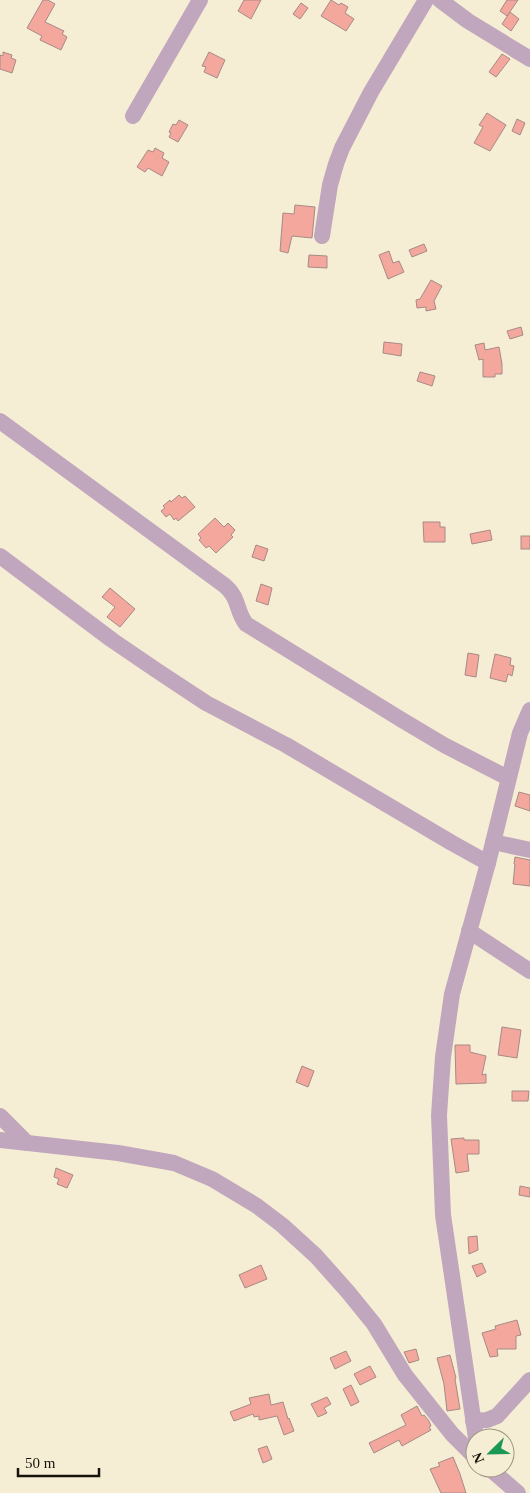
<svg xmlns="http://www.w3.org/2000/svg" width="530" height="1493" font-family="'Times New Roman',serif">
<rect width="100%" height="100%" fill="#f6eed4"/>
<!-- building -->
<g fill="#f4a79d" stroke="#a68a86">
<path d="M43,0H48L55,4L45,22L64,31L62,34L67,37L61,50L40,40L42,36L27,28Z"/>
<path d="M244,0H261L251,19L238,11Z"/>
<path d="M331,0L339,5L341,3L348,7L345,13L354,19L346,31L321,16Z"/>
<path d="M507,0H518L507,16L500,11Z"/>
<path d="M301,3L308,8L300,19L293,14Z"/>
<path d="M510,12L519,19L511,31L502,24Z"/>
<path d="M3,52L12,55L11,58L16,60L12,73L0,69V55L3,56Z"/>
<path d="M209,52L225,60L217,78L204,72L206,67L202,66Z"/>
<path d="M502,54L510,59L496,77L489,72Z"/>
<path d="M487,113L506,125L490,151L474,143L483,127L479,125Z"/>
<path d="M517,119L525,123L520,135L512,131Z"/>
<path d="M179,120L188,125L178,142L169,137L171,133L169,132L173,124L176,125Z"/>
<path d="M155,148L164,153L162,158L169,162L162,176L148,168L145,172L137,167L148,150L153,152Z"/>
<path d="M295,205L315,207L312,238L292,236L288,253L280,251L283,213L294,214Z"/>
<path d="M424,244L427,251L412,257L409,250Z"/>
<path d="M389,251L393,263L399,261L404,272L388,279L379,255Z"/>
<path d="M309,255L327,256V268L308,267Z"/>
<path d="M431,280L442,286L434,301L436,309L426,311V307L417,308L416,300L420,299Z"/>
<path d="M521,327L523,335L510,339L507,331Z"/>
<path d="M384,342L402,344L401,356L383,353Z"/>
<path d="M484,343L485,350L499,347L502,364V374H495V377H483V359L479,360L475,345Z"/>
<path d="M420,372L435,376L432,386L417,381Z"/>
<path d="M179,495L182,498L185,496L195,507L178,521L176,518L174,520L170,514L166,517L161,511L165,508L163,506L170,500L171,502Z"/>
<path d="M215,518L224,527L228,523L235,530L231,535L233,537L216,553L209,546L206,548L199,540L201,538L198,534Z"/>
<path d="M423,522H440V527H445V542H424Z"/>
<path d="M490,530L492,540L472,544L470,534Z"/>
<rect x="521" y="536" width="9" height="13"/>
<path d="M256,545L268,549L264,561L252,557Z"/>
<path d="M261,584L272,588L268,605L256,601Z"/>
<path d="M110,588L135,609L120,627L107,617L115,607L102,597Z"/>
<path d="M468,653L479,655L476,677L465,675Z"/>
<path d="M495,654L511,658L510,665L514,666L512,676L508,674L506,682L490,678Z"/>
<path d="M519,792L530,795V811L515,806Z"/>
<path d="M515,857L530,860V886L513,884L515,864H514Z"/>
<path d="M502,1027L521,1030L517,1058L498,1055Z"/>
<path d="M455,1045H470V1052L486,1056L482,1075L486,1074V1083L456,1084Z"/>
<path d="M302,1066L314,1071L308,1087L296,1082Z"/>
<path d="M512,1091H529L528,1101H512Z"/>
<path d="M464,1138V1140H479V1154H467L469,1171L456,1173L451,1139Z"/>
<path d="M56,1168L73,1175L67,1188L57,1184L59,1179L54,1177Z"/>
<path d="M520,1186L530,1188V1197L519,1195Z"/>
<path d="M477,1236L478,1250L469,1254L468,1237Z"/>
<path d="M482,1263L486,1272L477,1277L472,1266Z"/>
<path d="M261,1265L267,1279L245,1288L239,1275Z"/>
<path d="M517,1320L521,1335L516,1336V1349H497L498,1356L490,1357L482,1333L496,1329L495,1326Z"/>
<path d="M416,1349L419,1360L409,1363L404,1352Z"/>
<path d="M346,1351L351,1361L335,1369L330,1358Z"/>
<path d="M450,1355L456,1378L455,1379L460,1409L447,1411L444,1384L437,1358Z"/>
<path d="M370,1366L376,1377L360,1385L354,1374Z"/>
<path d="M351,1385L359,1402L351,1406L343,1389Z"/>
<path d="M269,1394L271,1405L283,1402L288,1419L289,1418L294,1431L284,1435L277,1416L259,1420V1416L254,1417L253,1414L234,1421L230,1412L251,1404L249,1398Z"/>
<path d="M327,1397L331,1404L324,1408L327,1413L318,1417L311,1404Z"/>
<path d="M417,1406L422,1416L424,1415L429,1421L431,1426L429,1427L431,1430L402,1446L399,1440L374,1453L369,1443L406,1425L401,1415Z"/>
<path d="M267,1446L272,1459L263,1463L258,1449Z"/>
<path d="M453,1457L460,1474L466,1493H441L430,1469L440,1466L438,1463Z"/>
</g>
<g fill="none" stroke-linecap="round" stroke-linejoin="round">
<!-- minor -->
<g stroke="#c0a7be" stroke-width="16">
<path d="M440,0L468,21L530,59"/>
<path d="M133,116L200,0"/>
<path d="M322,236L330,185L336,164L342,148L371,92L426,0"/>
<path d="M0,421L224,585C240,598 235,609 246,624L402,720L444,745L508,778"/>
<path d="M0,556L112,640L156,670L206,703L286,745L452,843L488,863"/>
<path d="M493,842L530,850"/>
<path d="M469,931L530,971"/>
<path d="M0,1116L27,1143"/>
<path d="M0,1140L118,1153L174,1163L212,1179L257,1206L282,1225L316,1256L348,1292L374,1324L405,1375L452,1434L475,1457"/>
<path d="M473,1421L487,1420L497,1416L530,1380"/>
<path d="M476,1438L443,1215L439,1115L443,1057L452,994L488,863L520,733L530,710"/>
<path d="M489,1468L518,1493"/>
</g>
</g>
<!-- north arrow -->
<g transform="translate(490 1453) rotate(247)"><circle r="24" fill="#f6eed4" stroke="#9c9683"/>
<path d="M0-4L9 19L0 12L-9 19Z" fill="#199856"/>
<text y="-8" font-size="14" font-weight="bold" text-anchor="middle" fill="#16130a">N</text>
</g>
<!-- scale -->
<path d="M18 1468v8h81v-8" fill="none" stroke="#16130a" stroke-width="2.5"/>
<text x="25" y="1468" font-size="15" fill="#16130a" stroke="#f6eed4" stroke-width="4" paint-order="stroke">50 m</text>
</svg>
